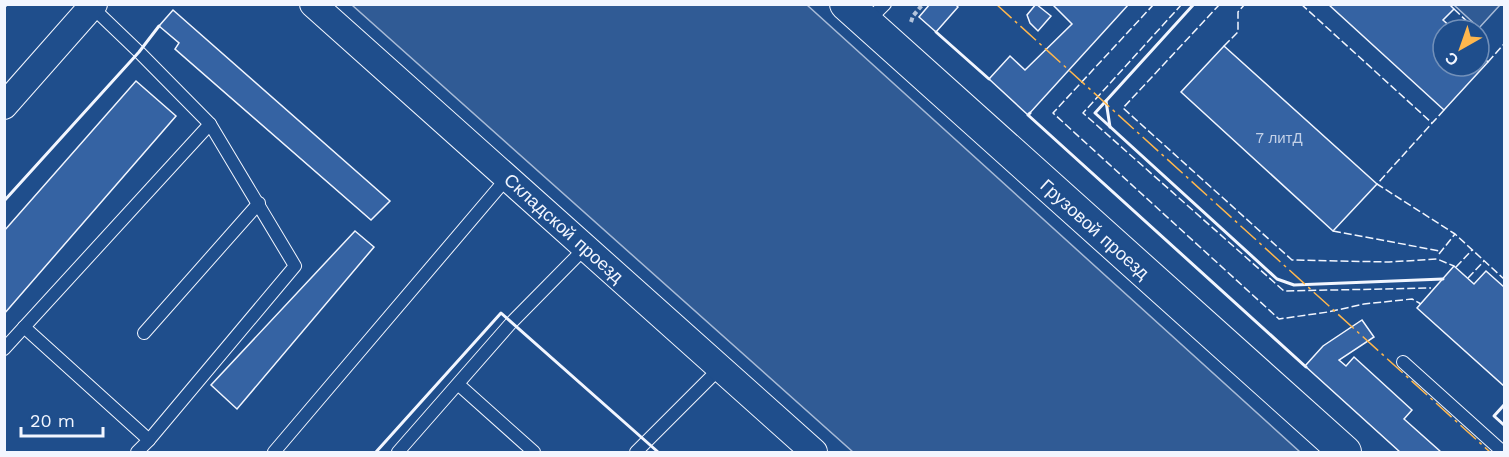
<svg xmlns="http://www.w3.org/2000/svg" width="1509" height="457" font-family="'Work Sans',sans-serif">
<rect width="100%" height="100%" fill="#1f4e8c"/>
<!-- green -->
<g fill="#305b95" stroke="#a8bbd7" stroke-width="1.5">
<path d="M352,5H807L1300,452H853Z"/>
<path d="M1454,5H1500L1479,28Z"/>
</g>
<!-- building -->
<g fill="#3563a3" stroke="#f2f6ff" stroke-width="1.5">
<path d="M930,4H955L958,7L936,32L919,17Z"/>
<path d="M1036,4L1051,16L1038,31L1030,23L1027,15Z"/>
<path d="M1056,4H1129L1028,115L989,79L1010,56L1025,70L1072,24L1054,6Z"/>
<path d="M1328,4H1449L1454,9L1443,20L1454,30H1443V66H1479V53L1488,62L1444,110Z"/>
<path d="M173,10L390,201L371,220L175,49L179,43L159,26Z"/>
<path d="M1224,46L1377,184L1333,231L1181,92Z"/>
<path d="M136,81L176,116L4,314V231Z"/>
<path d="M355,231L374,247L237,409L211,385Z"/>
<path d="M1454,266L1474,284L1486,271L1504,287V386L1417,308Z"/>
<path d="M1362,320L1374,337L1339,360L1346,366L1354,357L1412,410L1404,419L1441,452H1400L1305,366L1323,346Z"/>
</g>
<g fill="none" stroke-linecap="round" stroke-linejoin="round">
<!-- service casing -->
<g stroke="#f2f6ff" stroke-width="14">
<g id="service">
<path d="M92,7L139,52L210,124L295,266L149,440"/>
<path d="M867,22L885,4"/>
<path d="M24,327L149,440L137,452"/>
<path d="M144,333L259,203"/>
<path d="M4,349L210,124"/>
<path d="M1403,362L1503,452"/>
<path d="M459,385L534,452"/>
<path d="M274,452L507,178"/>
<path d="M398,452L511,323L585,248"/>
<path d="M636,452L720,368"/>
</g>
</g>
<!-- minor casing -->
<g stroke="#f2f6ff" stroke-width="28">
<g id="minor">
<path d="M313,4L814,452"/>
<path d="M4,106L94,4"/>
</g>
</g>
<!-- tertiary casing -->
<g stroke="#f2f6ff" stroke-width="34">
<path id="tertiary" d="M846,4L1345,452"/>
</g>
<!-- path -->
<path stroke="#b3c4dc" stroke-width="4" stroke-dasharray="4.5 3" stroke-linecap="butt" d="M911,22L913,16L923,4"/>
<!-- service -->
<use href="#service" stroke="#1f4e8c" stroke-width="12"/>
<!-- minor -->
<use href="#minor" stroke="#1f4e8c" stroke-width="26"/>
<!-- tertiary -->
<use href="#tertiary" stroke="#1f4e8c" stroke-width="32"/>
<!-- fence -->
<g stroke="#f2f6ff" stroke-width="1.5" stroke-dasharray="8 3" stroke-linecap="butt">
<path d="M1154,4L1053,113L1279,319L1328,312L1364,304L1412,299L1421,304"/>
<path d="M1182,4L1083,113L1284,291L1431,288"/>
<path d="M1220,4L1123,108L1292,260L1389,262L1437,259L1454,266"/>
<path d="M1301,4L1432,123"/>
<path d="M1454,9L1476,30"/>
<path d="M1224,46L1238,32V12L1245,4"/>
<path d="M1488,62L1504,44"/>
<path d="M1444,110L1377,184L1455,234L1504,279"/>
<path d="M1333,231L1440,251"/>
<path d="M1439,254L1455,234"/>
<path d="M1456,267L1472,250"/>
<path d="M1468,278L1484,261"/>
</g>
<!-- wall -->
<g stroke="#f2f6ff" stroke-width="3">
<path d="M1194,4L1095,113L1277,279L1294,285L1443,279"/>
<path d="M4,7L7,4"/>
<path d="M936,32L989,79"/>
<path d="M1106,101L1110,127"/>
<path d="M1030,113L1028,115L1306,367"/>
<path d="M4,201L139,52L159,26"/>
<path d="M1504,405L1494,416L1504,425"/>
<path d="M376,452L501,313L658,452"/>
</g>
<!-- power -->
<path stroke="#ffb74d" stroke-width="1.5" stroke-dasharray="21 4.5 3 4.5" stroke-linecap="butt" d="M996,4L1490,452"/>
</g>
<g text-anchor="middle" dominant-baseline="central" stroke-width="4.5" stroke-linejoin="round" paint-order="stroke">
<!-- number labels -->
<g font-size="15" fill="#c3d1e8">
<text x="1279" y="138">7 литД</text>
</g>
<!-- street labels -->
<g font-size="18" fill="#f2f6ff" stroke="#1f4e8c">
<text transform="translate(564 228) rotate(42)">Складской проезд</text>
<text transform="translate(1095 229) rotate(42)">Грузовой проезд</text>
</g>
</g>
<!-- border -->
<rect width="1509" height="457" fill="none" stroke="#f2f6ff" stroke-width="12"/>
<!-- north arrow -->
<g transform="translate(1461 48) rotate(220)"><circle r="28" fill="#1f4e8c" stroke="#7391ba" stroke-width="1.5"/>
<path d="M0-4.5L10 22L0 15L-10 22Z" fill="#ffb74d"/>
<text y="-9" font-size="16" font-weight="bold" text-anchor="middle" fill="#f2f6ff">С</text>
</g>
<!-- scale -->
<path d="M21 427v9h82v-9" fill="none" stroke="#f2f6ff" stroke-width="3"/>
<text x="30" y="427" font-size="18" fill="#f2f6ff" stroke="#1f4e8c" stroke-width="4.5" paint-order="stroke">20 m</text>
</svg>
